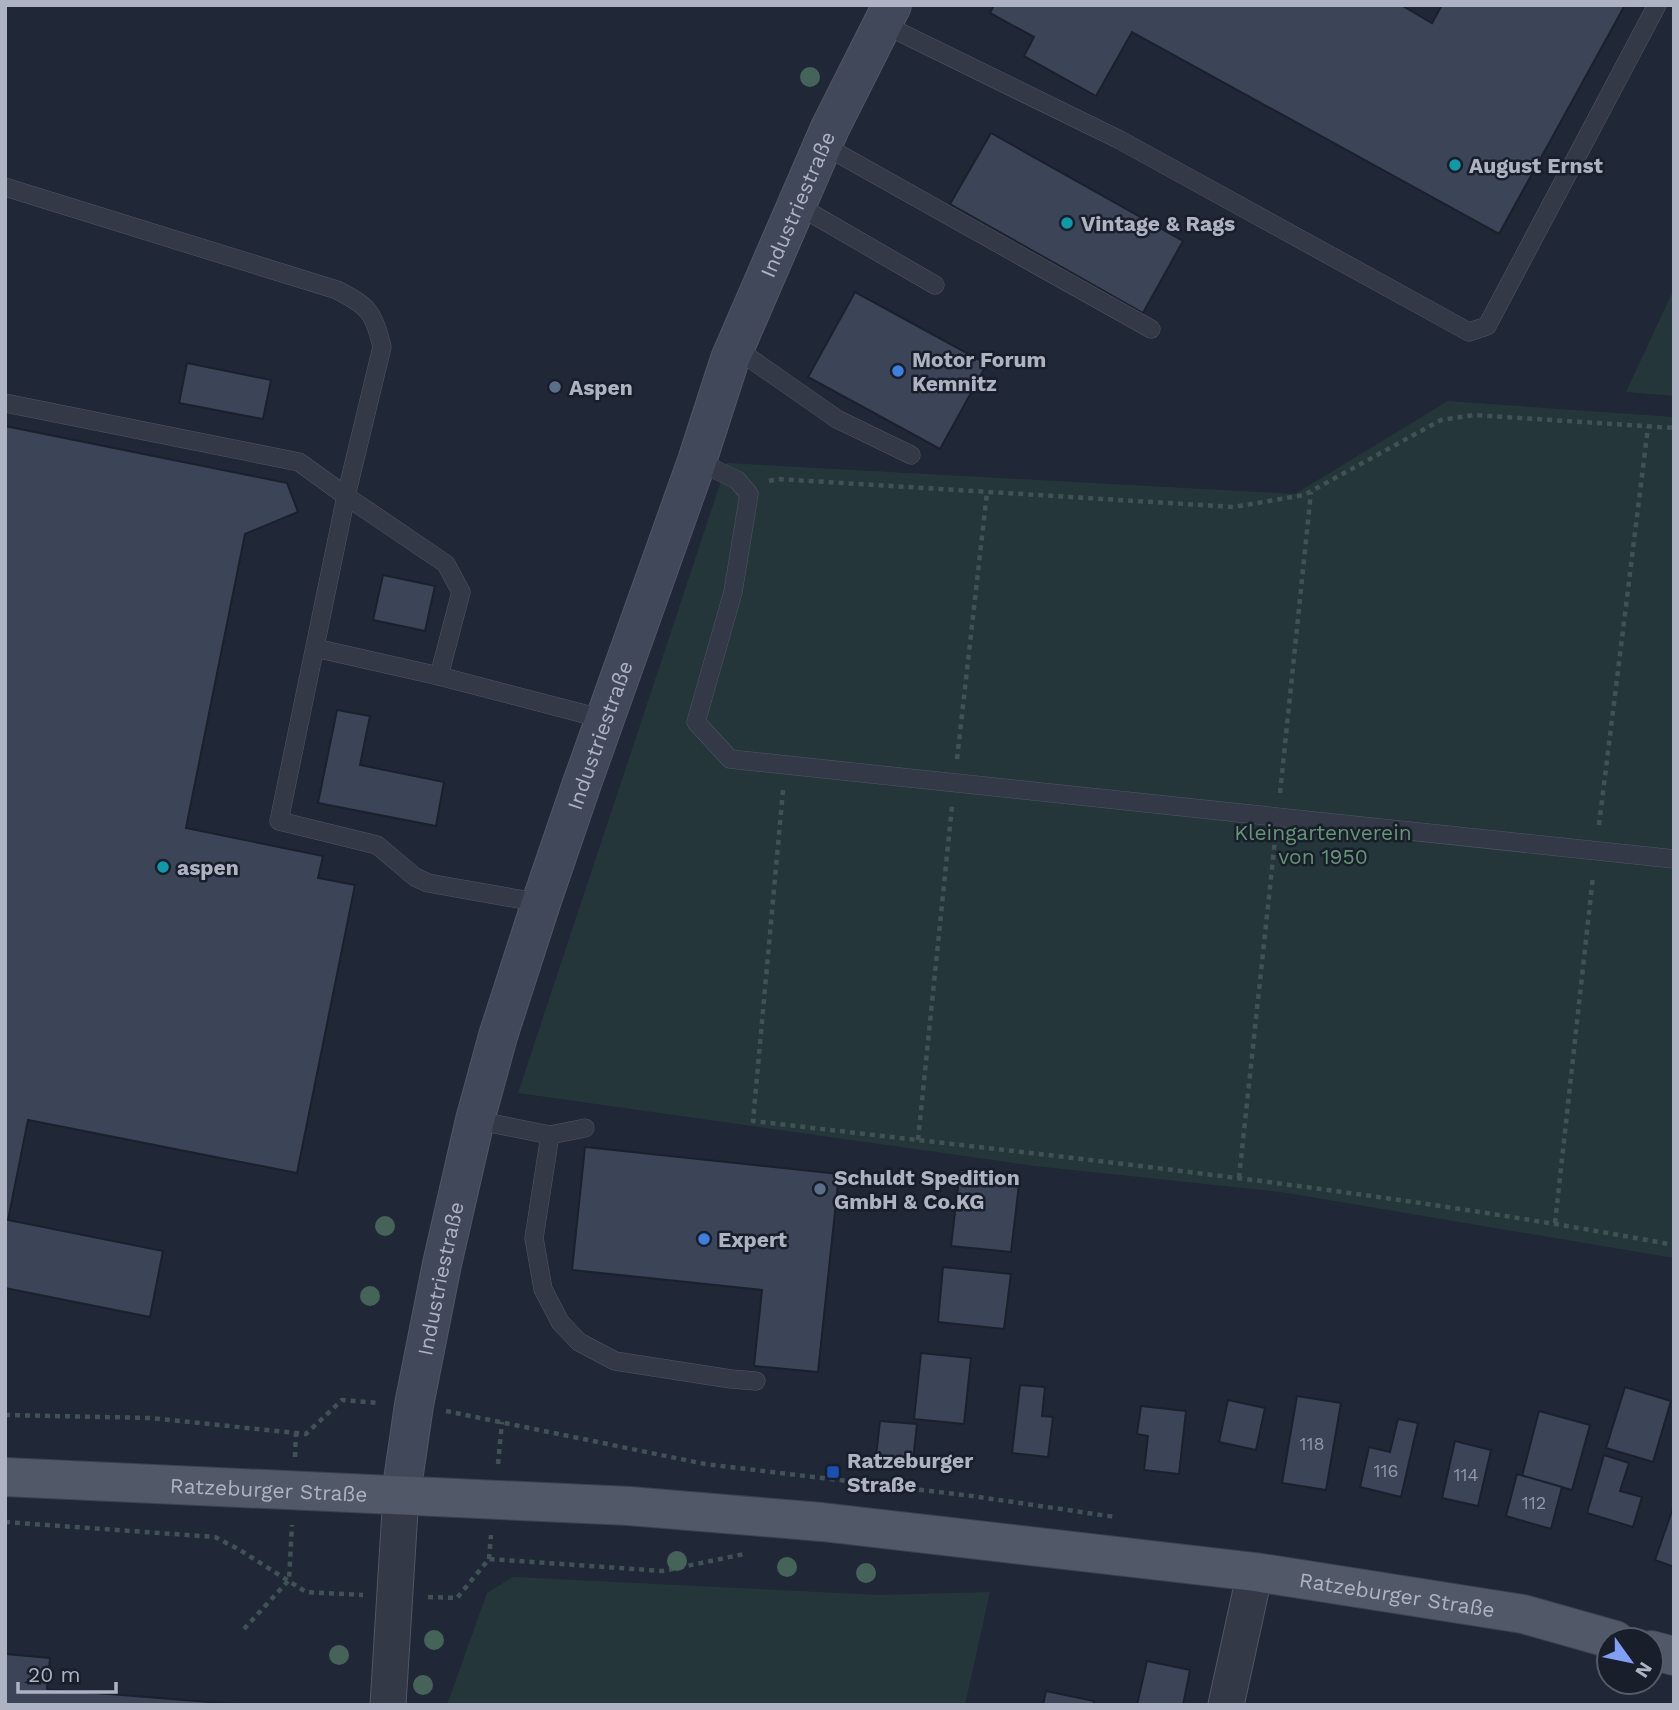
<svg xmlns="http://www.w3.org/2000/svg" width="1679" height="1710" font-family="'Work Sans',sans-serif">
<rect width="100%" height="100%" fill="#202736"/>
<!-- green -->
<g fill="#25363a">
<path d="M1674,289V396L1626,392Z"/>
<path d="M1448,401L1674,417V1258L1281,1192L1035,1166L518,1093L727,463L1295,494Z"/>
<path d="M513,1577L880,1595L990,1592L965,1705H447L487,1593Z"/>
</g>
<!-- building -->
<g fill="#3c4457" stroke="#1b202d" stroke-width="2">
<path d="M994,5H1401L1432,23L1442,5H1625L1499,234L1132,32L1096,96L1024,56L1034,37L990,13Z"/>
<path d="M991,133L1183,241L1143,313L950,204Z"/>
<path d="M855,292L987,364L940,449L808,377Z"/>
<path d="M187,363L271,380L263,419L179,403Z"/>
<path d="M5,426L287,483L298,512L245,534L186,828L323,856L318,878L355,885L297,1173L28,1120L8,1220L163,1251L150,1317L5,1288Z"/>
<path d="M383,575L435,586L425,631L373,620Z"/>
<path d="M337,710L370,716L360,765L444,782L436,826L318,803Z"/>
<path d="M585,1147L839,1174L818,1372L754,1366L762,1290L572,1270Z"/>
<path d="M960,1170L1020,1176L1011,1252L951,1246Z"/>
<path d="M943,1267L1011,1274L1004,1329L938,1322Z"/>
<path d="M921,1353L971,1358L964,1424L914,1419Z"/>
<path d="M1020,1385L1045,1387L1042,1416L1053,1417L1048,1457L1012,1453Z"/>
<path d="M1625,1387L1671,1401L1653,1462L1606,1448Z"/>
<path d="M1297,1396L1341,1403L1326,1490L1282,1483Z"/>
<path d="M1228,1400L1265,1408L1256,1450L1219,1442Z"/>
<path d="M1141,1406L1186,1411L1179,1474L1144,1470L1148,1436L1137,1434Z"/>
<path d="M1539,1411L1590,1425L1572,1490L1522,1476Z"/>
<path d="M1398,1419L1418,1423L1401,1497L1360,1487L1369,1447L1390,1452Z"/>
<path d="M880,1421L917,1424L913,1460L876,1456Z"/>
<path d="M1455,1441L1491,1450L1478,1506L1442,1498Z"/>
<path d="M1604,1455L1629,1463L1620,1491L1642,1497L1633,1527L1587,1513Z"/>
<path d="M1517,1474L1562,1487L1551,1529L1506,1516Z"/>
<path d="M1674,1505V1567L1655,1560Z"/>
<path d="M5,1654L50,1658L47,1689L247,1705H5Z"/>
<path d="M1147,1661L1190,1670L1183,1705H1137Z"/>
<path d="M1046,1691L1094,1701L1093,1705H1043Z"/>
</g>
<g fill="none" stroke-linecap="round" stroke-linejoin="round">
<!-- lane casing -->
<g stroke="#515665" stroke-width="19">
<g id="lane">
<path d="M883,24L1120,140L1469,332L1487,326L1657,5"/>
<path d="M823,145L1151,329"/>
<path d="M5,187L337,290C368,306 374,312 382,347L346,496L446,564L461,592L439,676L315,648"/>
<path d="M797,205L935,285"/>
<path d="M735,348L837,419L911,455"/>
<path d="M5,403L299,462L346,496L279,821L377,845L415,877L428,883L541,903"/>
<path d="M697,461L737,480L749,494L733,592L696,722L730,759L1674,859"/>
<path d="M439,676L604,719"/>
<path d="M475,1120L550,1135L534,1238L543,1289L560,1322L579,1342L615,1361L731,1379L756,1381"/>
<path d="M550,1135L585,1128"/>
</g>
</g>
<!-- street casing -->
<g stroke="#515665" stroke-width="37">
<g id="street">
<path d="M388,1705L401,1494"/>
<path d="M1226,1705L1255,1572"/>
</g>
</g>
<!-- secondary casing -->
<g stroke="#515665" stroke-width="40">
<g id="secondary">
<path id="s1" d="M401,1494L414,1405L442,1264L475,1120L498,1036L541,903L581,786L697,461L730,359L830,128L892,5"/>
</g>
</g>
<!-- primary casing -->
<g stroke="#3d4251" stroke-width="40">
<g id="primary">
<path id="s2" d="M5,1477L629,1506L822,1522L1255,1572L1523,1614L1615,1640"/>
<path d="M1651,1650L1674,1656"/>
</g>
</g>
<!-- path -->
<g stroke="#415257" stroke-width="4.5" stroke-dasharray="5 5" stroke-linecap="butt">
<path d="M769,481L777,479L1234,507L1304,495L1441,420L1474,415L1674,428"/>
<path d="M957,759L987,492"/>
<path d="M783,790L753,1121C1060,1157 1369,1188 1674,1245"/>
<path d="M1280,793L1311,492"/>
<path d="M1599,825L1648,427"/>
<path d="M918,1140L952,806"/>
<path d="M1239,1178L1275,840"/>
<path d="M1555,1223L1593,876"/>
<path d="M446,1411L705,1464L972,1496L1115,1517"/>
<path d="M5,1415L151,1418L306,1434L342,1400L379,1403"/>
<path d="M295,1457L296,1433"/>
<path d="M498,1464L502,1422"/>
<path d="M5,1522L215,1537L240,1550L306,1592L363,1595"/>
<path d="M489,1559L491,1535"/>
<path d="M428,1597L457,1598L489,1559L663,1571L744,1554"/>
<path d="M244,1629L289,1580L292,1525"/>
</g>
<!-- lane -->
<use href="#lane" stroke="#333947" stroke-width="18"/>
<!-- street -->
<use href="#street" stroke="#333947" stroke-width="35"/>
<!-- secondary -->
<use href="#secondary" stroke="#41485a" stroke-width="38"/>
<!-- primary -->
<use href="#primary" stroke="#515867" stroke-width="38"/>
</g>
<!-- trees -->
<g fill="#466359">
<circle cx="810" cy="77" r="10"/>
<circle cx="385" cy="1226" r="10"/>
<circle cx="370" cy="1296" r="10"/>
<circle cx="677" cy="1561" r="10"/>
<circle cx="787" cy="1567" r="10"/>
<circle cx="866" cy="1573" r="10"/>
<circle cx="434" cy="1640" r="10"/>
<circle cx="339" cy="1655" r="10"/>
<circle cx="423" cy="1685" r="10"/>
</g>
<!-- markers -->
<g fill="#0f9aa8" stroke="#191e2b" stroke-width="2.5">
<circle cx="1455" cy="165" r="7"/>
<circle cx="1067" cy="223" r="7"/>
<circle cx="163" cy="867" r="7"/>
</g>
<g fill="#3f7fe0" stroke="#191e2b" stroke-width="2.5">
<circle cx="898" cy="371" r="7"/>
<circle cx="704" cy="1239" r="7"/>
</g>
<g fill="#5c6f8a" stroke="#191e2b" stroke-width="2.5">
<circle cx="555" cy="387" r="7"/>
<circle cx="820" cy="1189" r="7"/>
</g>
<rect fill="#1a4fb4" stroke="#191e2b" stroke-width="2.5" x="826" y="1465" width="14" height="14" rx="3.5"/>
<g text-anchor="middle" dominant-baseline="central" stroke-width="5" stroke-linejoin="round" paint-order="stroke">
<!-- number labels -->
<g font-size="18" fill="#9297a9">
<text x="1312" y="1443">118</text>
<text x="1386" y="1470">116</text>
<text x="1466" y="1474">114</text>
<text x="1534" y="1502">112</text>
</g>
<!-- poi labels -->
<g font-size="21" font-weight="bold" fill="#aeb3c4" stroke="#191e2b" text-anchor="start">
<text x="1469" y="165">August Ernst</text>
<text x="1081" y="223">Vintage &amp; Rags</text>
<text x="912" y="359">Motor Forum<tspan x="912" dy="24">Kemnitz</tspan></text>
<text x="569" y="387">Aspen</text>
<text x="177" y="867">aspen</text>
<text x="834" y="1177">Schuldt Spedition<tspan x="834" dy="24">GmbH &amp; Co.KG</tspan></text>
<text x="718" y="1239">Expert</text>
<text x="847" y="1460">Ratzeburger<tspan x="847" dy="24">Straße</tspan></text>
</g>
<!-- street labels -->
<g font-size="21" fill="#aeb3c4" stroke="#191e2b">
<text stroke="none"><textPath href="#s1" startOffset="1353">Industriestraße</textPath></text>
<text stroke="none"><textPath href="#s1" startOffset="786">Industriestraße</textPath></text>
<text stroke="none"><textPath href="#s1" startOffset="219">Industriestraße</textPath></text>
<text stroke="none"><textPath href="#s2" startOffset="264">Ratzeburger Straße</textPath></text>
<text stroke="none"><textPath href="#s2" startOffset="1398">Ratzeburger Straße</textPath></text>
</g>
<!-- park labels -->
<g font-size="21" fill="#669476" stroke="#191e2b">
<text x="1323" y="832">Kleingartenverein<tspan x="1323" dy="24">von 1950</tspan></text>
</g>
</g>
<!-- border -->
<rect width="1679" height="1710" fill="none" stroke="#aeb3c4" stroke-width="14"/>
<!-- north arrow -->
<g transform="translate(1630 1661) rotate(123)"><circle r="33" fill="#191e2b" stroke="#555a68" stroke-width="2"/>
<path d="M0-5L12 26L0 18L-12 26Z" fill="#80a0f6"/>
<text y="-10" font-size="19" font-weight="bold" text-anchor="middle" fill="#aeb3c4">N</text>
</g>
<!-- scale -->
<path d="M18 1682v10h98v-10" fill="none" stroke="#aeb3c4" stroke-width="3.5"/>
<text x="28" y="1682" font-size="21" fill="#aeb3c4" stroke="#191e2b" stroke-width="5" paint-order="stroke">20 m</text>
</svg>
